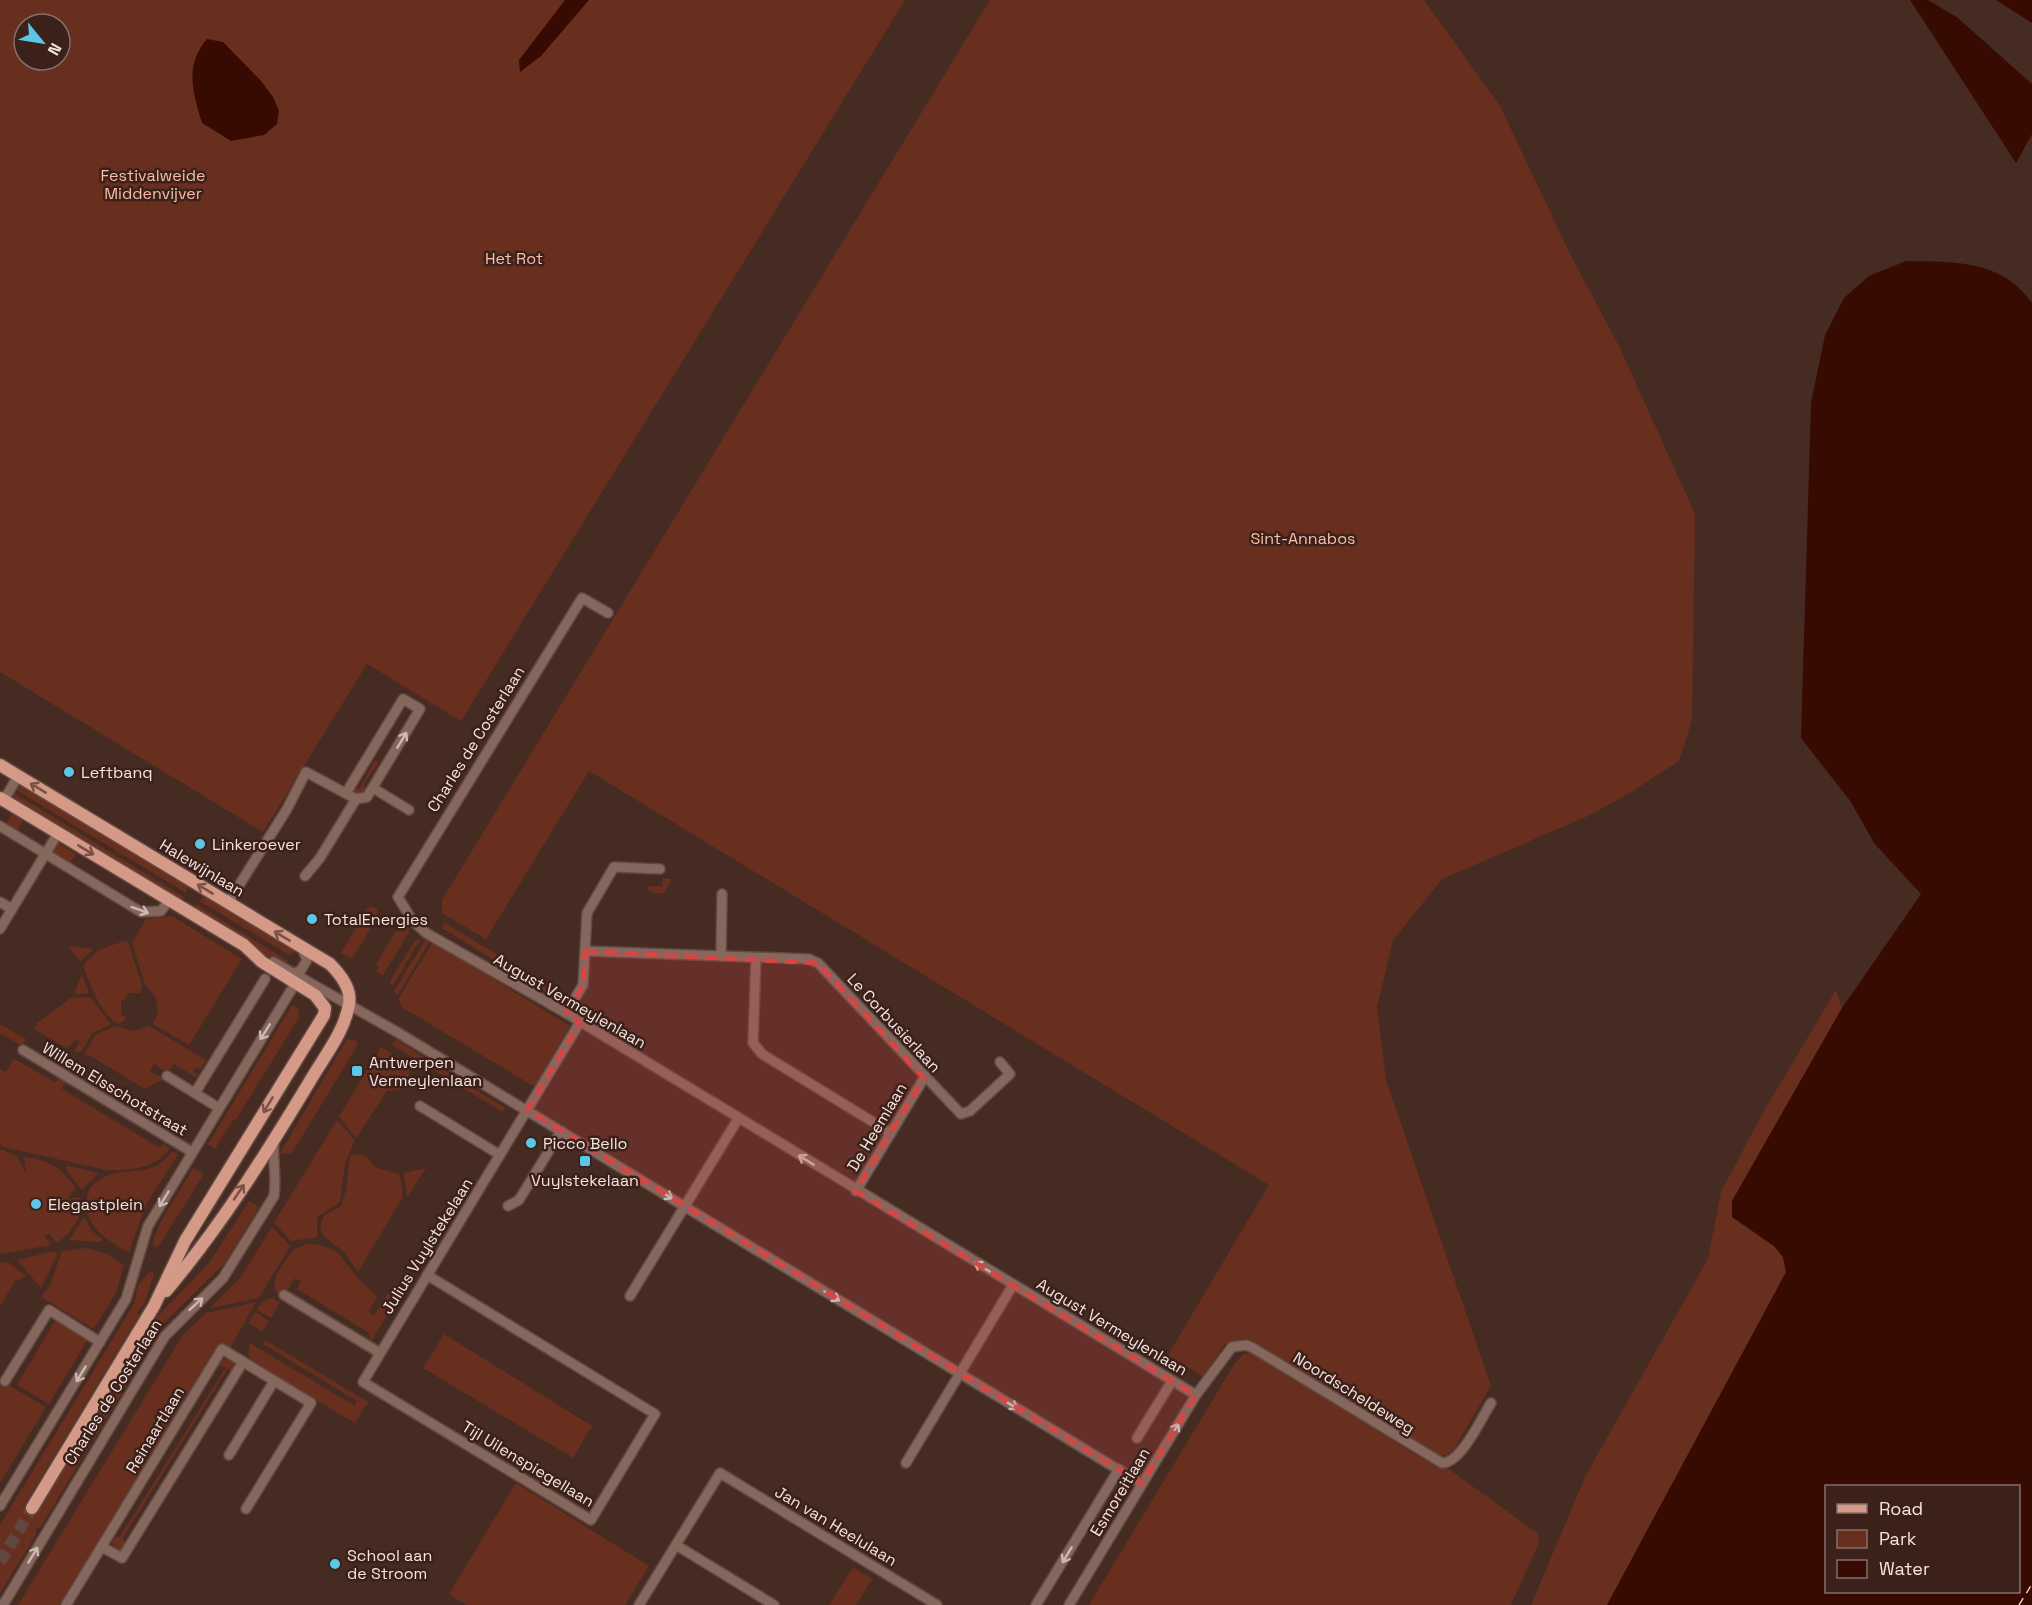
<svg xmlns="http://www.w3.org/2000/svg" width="2032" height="1605" font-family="'Space Grotesk',sans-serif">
<rect width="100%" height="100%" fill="#462b23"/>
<!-- green -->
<g fill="#682f1e" fill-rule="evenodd">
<path d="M0,0H905L461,721L367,664L263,832L0,672ZM24,24H60V60H24Z"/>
<path d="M990,0H1424L1500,106L1572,258L1620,348L1695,514L1692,720L1679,761L1628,794L1588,816L1442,879L1393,940L1377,1007L1386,1080L1491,1386L1454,1449L1447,1455H1437L1246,1338L1225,1344L1203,1377L1168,1355L1269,1185L589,771L486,939L442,913V900Z"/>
<path d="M375,760L378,763L364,784L367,792L358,795L354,792L355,783L357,789L360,788Z"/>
<path d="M21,786L188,886L186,893L16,790Z"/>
<path d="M14,793L184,897L181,901L15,801Z"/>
<path d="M12,814L23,821L16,833L5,826Z"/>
<path d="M56,842L76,854L68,866L56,859L53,849Z"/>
<path d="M663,878L672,879L664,893H654L647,889L649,886H662Z"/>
<path d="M206,896L294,950L291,956L199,901Z"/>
<path d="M196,904L288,961L285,967L197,913L194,909Z"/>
<path d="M372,907L377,909L378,916L352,959L341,953L367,909Z"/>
<path d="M172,916L242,959L189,1045L153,1024L158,1012L156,998L145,984L132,943L146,919Z"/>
<path d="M445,923L569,998L560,1001L442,928Z"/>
<path d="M403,925L408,928L409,933L383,975L376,971L379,966L376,964L398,927Z"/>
<path d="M421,938L392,987L390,981L414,942Z"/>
<path d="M426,939L430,941L397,996L394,991Z"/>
<path d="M124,941L128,942L142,985L140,993H129L124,1000H121V1014L127,1018L119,1024C99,1014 91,984 83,965L99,950Z"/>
<path d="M433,942L570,1026L535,1087L402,1007L398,999Z"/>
<path d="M69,946L92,949V951L80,962Z"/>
<path d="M82,974L89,993L74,994Z"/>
<path d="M1836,990L1842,1008L1732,1201V1217L1774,1246L1783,1257L1786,1272L1607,1605H1531L1586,1475L1708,1259L1721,1192L1761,1116Z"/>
<path d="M90,997L111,1024L93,1033L81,1052H74L80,1041L76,1039L67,1048L34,1029L37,1023L71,998Z"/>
<path d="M292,1005L300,1009L297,1014L300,1016L235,1121L233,1120L215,1149L208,1144Z"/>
<path d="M0,1024L26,1039L22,1046L0,1033Z"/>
<path d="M116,1026L132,1031L149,1026L206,1060L201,1069L196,1067L193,1072L198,1075L196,1077L174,1064L168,1073L154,1064L150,1071L164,1079L145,1089L89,1055H84L96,1034Z"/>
<path d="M347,1039L357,1041V1046L295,1148L290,1154L280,1153Z"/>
<path d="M395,1039L505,1108L503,1112L392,1045Z"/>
<path d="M381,1047L409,1065L408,1086L405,1089L387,1091L356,1138L339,1117Z"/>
<path d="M14,1059L55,1082L59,1079L66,1081L62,1089L160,1148L163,1144L170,1148C156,1169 129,1171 106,1170L3,1147L0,1143V1069L6,1072Z"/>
<path d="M337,1120L355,1140L345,1164L340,1202L317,1217V1237L291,1241L274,1223Z"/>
<path d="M0,1149L17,1156L26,1174L24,1157C48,1159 62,1168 76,1188L67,1199L80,1197C84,1215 73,1232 58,1242L54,1241L49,1233L47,1236L44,1235L51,1245L0,1254Z"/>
<path d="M172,1151L178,1155L145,1206L129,1253C120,1247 110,1242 102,1235C83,1218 78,1189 104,1177C129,1165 153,1180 172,1151Z"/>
<path d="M357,1154L366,1156L375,1167L400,1175L403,1197L358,1272C353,1265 349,1258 344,1252C334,1241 312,1237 324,1216L341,1206L346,1190L350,1156Z"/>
<path d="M67,1166L99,1173L82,1190L65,1168Z"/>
<path d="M193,1168L204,1174L158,1247H154L152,1244L159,1225Z"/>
<path d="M426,1168L407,1197L404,1173Z"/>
<path d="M249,1201L259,1207L225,1263L165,1322L40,1528L37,1527L35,1532L37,1533L0,1593V1525L134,1304L138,1285L150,1271L154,1274L144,1304L137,1313L139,1315L23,1507L36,1515L157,1317L209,1263Z"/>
<path d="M84,1217L92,1231L102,1239L101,1242L69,1240Z"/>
<path d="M272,1227L290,1246L259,1298L210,1308L241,1277Z"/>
<path d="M308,1244C341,1245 340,1259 360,1280C365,1286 372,1290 377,1297L368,1312L374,1315L392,1288L397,1287L401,1293L370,1343L369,1333L297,1289L301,1282L295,1278L283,1298C263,1285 284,1263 294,1249Z"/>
<path d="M84,1248L105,1253L124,1265L116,1292L94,1329L41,1297L50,1285L62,1251Z"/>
<path d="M54,1251L57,1253L56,1257L41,1288L17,1260Z"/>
<path d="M8,1262L26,1276L15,1281L0,1306V1263Z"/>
<path d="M272,1298L280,1302L271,1318L257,1310L263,1301Z"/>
<path d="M256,1302L230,1348L220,1343L59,1605H18L183,1335L206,1313Z"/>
<path d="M255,1312L269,1321L262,1331L249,1323Z"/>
<path d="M56,1319L88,1339L49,1404L17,1385Z"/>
<path d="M444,1334L592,1426L573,1458L423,1368Z"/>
<path d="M265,1340L368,1402L355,1423L252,1362L248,1354L250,1343L355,1406L357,1401L263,1344Z"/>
<path d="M1252,1353L1434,1466L1447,1468L1539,1534L1538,1545L1511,1605H1089L1235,1363L1244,1354Z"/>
<path d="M229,1358L235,1364L231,1373L228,1368L123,1538L126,1544L120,1550L115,1549L112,1544L114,1537H120L226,1367L219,1366L223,1360Z"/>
<path d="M0,1380L46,1407L0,1483Z"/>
<path d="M516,1483L649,1566L625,1605H466L449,1594Z"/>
<path d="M853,1567L872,1579L856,1605H829Z"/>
</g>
<!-- water -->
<g fill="#370b01" fill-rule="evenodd">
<path d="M565,0H589L541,56L520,72L519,60Z"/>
<path d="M1910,0H1928L1958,18L2032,84V134L2016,163Z"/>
<path d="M1996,0H2032V23Z"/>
<path d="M207,39L223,42L261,81L273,97L279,111L277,124L264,135L231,141L202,123C193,93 184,65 207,39Z"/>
<path d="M1906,261C1954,262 2001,259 2032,303V1605H1607L1786,1272L1783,1257L1774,1246L1732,1217V1201L1842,1008L1921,894L1874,843L1851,802L1801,738L1811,403L1825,335L1844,298L1869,276ZM1826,1486H2018V1592H1826Z"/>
</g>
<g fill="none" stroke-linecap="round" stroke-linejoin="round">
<!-- ferry -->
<path stroke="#fcc1b0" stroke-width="1.5" stroke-dasharray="8 6" stroke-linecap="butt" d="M2019,1605L2032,1584"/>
<!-- major-tunnel -->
<path stroke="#60473f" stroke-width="12" stroke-dasharray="12 6" stroke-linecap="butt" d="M0,1562L32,1508"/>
<!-- minor casing -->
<g stroke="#624941" stroke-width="12">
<g id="minor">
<path d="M608,613L582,598L398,897L412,920L426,933L566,1013L1196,1395"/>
<path d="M373,788L409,810"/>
<path d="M4,800L18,776"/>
<path d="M0,826L141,912L161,911L169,900"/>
<path d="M305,876L320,858L356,799"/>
<path d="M0,902L12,909"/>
<path d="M228,903L287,809L306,772L356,799L367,797L420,709L403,699L346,793"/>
<path d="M0,929L58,833"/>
<path d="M585,951L809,959L818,963L961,1114L970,1111L1010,1074L1000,1062"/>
<path d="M721,956L722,894"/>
<path d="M756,957L753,1043L762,1054L891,1133"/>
<path d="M273,962L397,1032L1142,1484"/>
<path d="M295,973L301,970L307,960L302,948"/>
<path d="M566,1013L583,985L587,913L614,867L660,869"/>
<path d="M23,1050L192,1152"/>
<path d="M167,1076L219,1108"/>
<path d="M195,1093L265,979"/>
<path d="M420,1106L500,1155"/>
<path d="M856,1191L924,1078"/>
<path d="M508,1206L519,1200L561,1131"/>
<path d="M427,1275L655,1414L591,1520L363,1382L580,1022"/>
<path d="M284,1295L380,1353"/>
<path d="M630,1296L738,1119"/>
<path d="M5,1381L49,1310L100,1342"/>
<path d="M1137,1438L1172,1381"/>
<path d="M229,1455L274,1381"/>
<path d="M906,1463L1013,1285"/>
<path d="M0,1506L126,1299L148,1226L296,982"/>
<path d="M676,1545L774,1605"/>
<path d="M102,1547L122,1558L243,1362"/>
<path d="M3,1605L165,1336L223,1278L274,1196C277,1177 272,1160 274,1140"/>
<path d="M66,1605L222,1349L311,1403L246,1509"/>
<path d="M639,1605L720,1473L937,1605"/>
<path d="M1036,1605L1119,1469"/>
<path d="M1069,1605L1196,1395L1232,1347L1246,1345L1253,1348L1442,1463C1461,1463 1481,1419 1491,1403"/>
</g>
</g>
<!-- major casing -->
<g stroke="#624941" stroke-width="15">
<g id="major">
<path d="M0,765L330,964C340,974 352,989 349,1004C345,1031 324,1057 310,1081C266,1154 221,1226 166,1291"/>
<path d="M0,798L244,945L262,962L315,995L325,1008L324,1015L185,1241L154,1306L32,1508"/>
</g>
</g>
<!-- minor -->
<use href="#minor" stroke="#85675e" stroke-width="9"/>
<!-- major -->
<use href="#major" stroke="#d59987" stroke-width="12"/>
</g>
<!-- one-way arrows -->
<defs><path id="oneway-shaft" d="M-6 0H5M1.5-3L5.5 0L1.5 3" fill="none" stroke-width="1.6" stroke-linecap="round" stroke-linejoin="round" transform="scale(1.5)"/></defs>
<g stroke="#ceb8b2">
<use href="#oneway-shaft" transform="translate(402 740) rotate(-59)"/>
<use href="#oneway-shaft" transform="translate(140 910) rotate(20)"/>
<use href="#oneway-shaft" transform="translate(265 1032) rotate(122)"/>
<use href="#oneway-shaft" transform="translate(806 1160) rotate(-149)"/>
<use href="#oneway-shaft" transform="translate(665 1194) rotate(31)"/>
<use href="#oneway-shaft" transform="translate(164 1199) rotate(121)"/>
<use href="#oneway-shaft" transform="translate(982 1267) rotate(-149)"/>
<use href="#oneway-shaft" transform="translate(832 1296) rotate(32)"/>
<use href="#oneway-shaft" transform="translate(196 1304) rotate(-42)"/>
<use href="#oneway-shaft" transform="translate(81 1374) rotate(121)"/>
<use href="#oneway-shaft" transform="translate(1010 1404) rotate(31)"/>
<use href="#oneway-shaft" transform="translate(1174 1431) rotate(-59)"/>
<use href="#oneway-shaft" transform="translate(33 1555) rotate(-59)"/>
<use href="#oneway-shaft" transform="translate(1067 1555) rotate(121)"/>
</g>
<g stroke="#795146">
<use href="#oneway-shaft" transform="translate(38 788) rotate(-149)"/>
<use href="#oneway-shaft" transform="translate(86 850) rotate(31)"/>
<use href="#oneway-shaft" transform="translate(205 889) rotate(-149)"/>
<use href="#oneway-shaft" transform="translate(282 936) rotate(-149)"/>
<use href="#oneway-shaft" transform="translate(268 1105) rotate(121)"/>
<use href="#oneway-shaft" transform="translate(239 1192) rotate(-56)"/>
</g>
<!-- marked area -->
<path fill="#db4443" fill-opacity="0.2" stroke="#db4443" stroke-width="4.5" stroke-dasharray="12 8" stroke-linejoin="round" d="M585,951L818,963L924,1078L856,1191L1196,1395L1142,1484L527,1110L580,1022L566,1013L583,985Z"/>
<!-- markers -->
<g fill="#5bc7e7" stroke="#3b211a" stroke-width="2">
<circle cx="69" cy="772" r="6"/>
<circle cx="200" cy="844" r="6"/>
<circle cx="312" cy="919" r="6"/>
<rect x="351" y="1065" width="12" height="12" rx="3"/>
<circle cx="531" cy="1143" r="6"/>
<rect x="579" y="1155" width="12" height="12" rx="3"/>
<circle cx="36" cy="1204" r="6"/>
<circle cx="335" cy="1564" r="6"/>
</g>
<g text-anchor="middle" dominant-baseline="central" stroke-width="5" stroke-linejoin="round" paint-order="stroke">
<!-- park labels -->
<g font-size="16" fill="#f9beac" stroke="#3b211a">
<text x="153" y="175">Festivalweide<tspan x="153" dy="18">Middenvijver</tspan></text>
<text x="514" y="258">Het Rot</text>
<text x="1303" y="538">Sint-Annabos</text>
</g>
<!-- street labels -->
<g font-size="16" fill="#f6e4df" stroke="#3b211a">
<text transform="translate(476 739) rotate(-58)">Charles de Costerlaan</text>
<text transform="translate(202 868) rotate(31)">Halewijnlaan</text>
<text transform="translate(570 1001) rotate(30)">August Vermeylenlaan</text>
<text transform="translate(894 1023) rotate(47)">Le Corbusierlaan</text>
<text transform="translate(115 1089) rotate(31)">Willem Elsschotstraat</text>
<text transform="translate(877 1127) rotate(-59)">De Heemlaan</text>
<text transform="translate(427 1246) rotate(-58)">Julius Vuylstekelaan</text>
<text transform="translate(1112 1327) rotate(31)">August Vermeylenlaan</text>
<text transform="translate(113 1392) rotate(-58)">Charles de Costerlaan</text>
<text transform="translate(1354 1393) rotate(32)">Noordscheldeweg</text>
<text transform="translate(155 1430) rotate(-59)">Reinaartlaan</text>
<text transform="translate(528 1464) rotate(31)">Tijl Uilenspiegellaan</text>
<text transform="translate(1120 1492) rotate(-59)">Esmoreitlaan</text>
<text transform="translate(836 1526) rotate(31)">Jan van Heelulaan</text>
</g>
<!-- poi labels -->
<g font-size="16" fill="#f6e4df" stroke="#3b211a" text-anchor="start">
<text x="81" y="772">Leftbanq</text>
<text x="212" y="844">Linkeroever</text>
<text x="324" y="919">TotalEnergies</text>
<text x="369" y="1062">Antwerpen<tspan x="369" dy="18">Vermeylenlaan</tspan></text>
<text x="543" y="1143">Picco Bello</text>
<text x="585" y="1180" text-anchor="middle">Vuylstekelaan</text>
<text x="48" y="1204">Elegastplein</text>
<text x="347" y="1555">School aan<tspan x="347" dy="18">de Stroom</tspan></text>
</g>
</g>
<!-- legend -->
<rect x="1825" y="1485" width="195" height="108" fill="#3b211a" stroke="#866f69" stroke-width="1.5"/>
<rect x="1837" y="1504" width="30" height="9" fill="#d59987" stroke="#866f69" stroke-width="1.5"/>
<text x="1879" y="1515" font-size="18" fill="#f6e4df">Road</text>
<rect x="1837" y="1530" width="30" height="18" fill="#682f1e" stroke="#866f69" stroke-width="1.5"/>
<text x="1879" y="1545" font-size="18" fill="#f6e4df">Park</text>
<rect x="1837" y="1560" width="30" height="18" fill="#370b01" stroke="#866f69" stroke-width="1.5"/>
<text x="1879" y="1575" font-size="18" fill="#f6e4df">Water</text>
<!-- north arrow -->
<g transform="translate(42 42) rotate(120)"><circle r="28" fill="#3b211a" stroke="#866f69" stroke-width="1.5"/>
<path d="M0-4.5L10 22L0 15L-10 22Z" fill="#5bc7e7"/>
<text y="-9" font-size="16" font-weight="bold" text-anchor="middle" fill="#f6e4df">N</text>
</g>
</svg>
